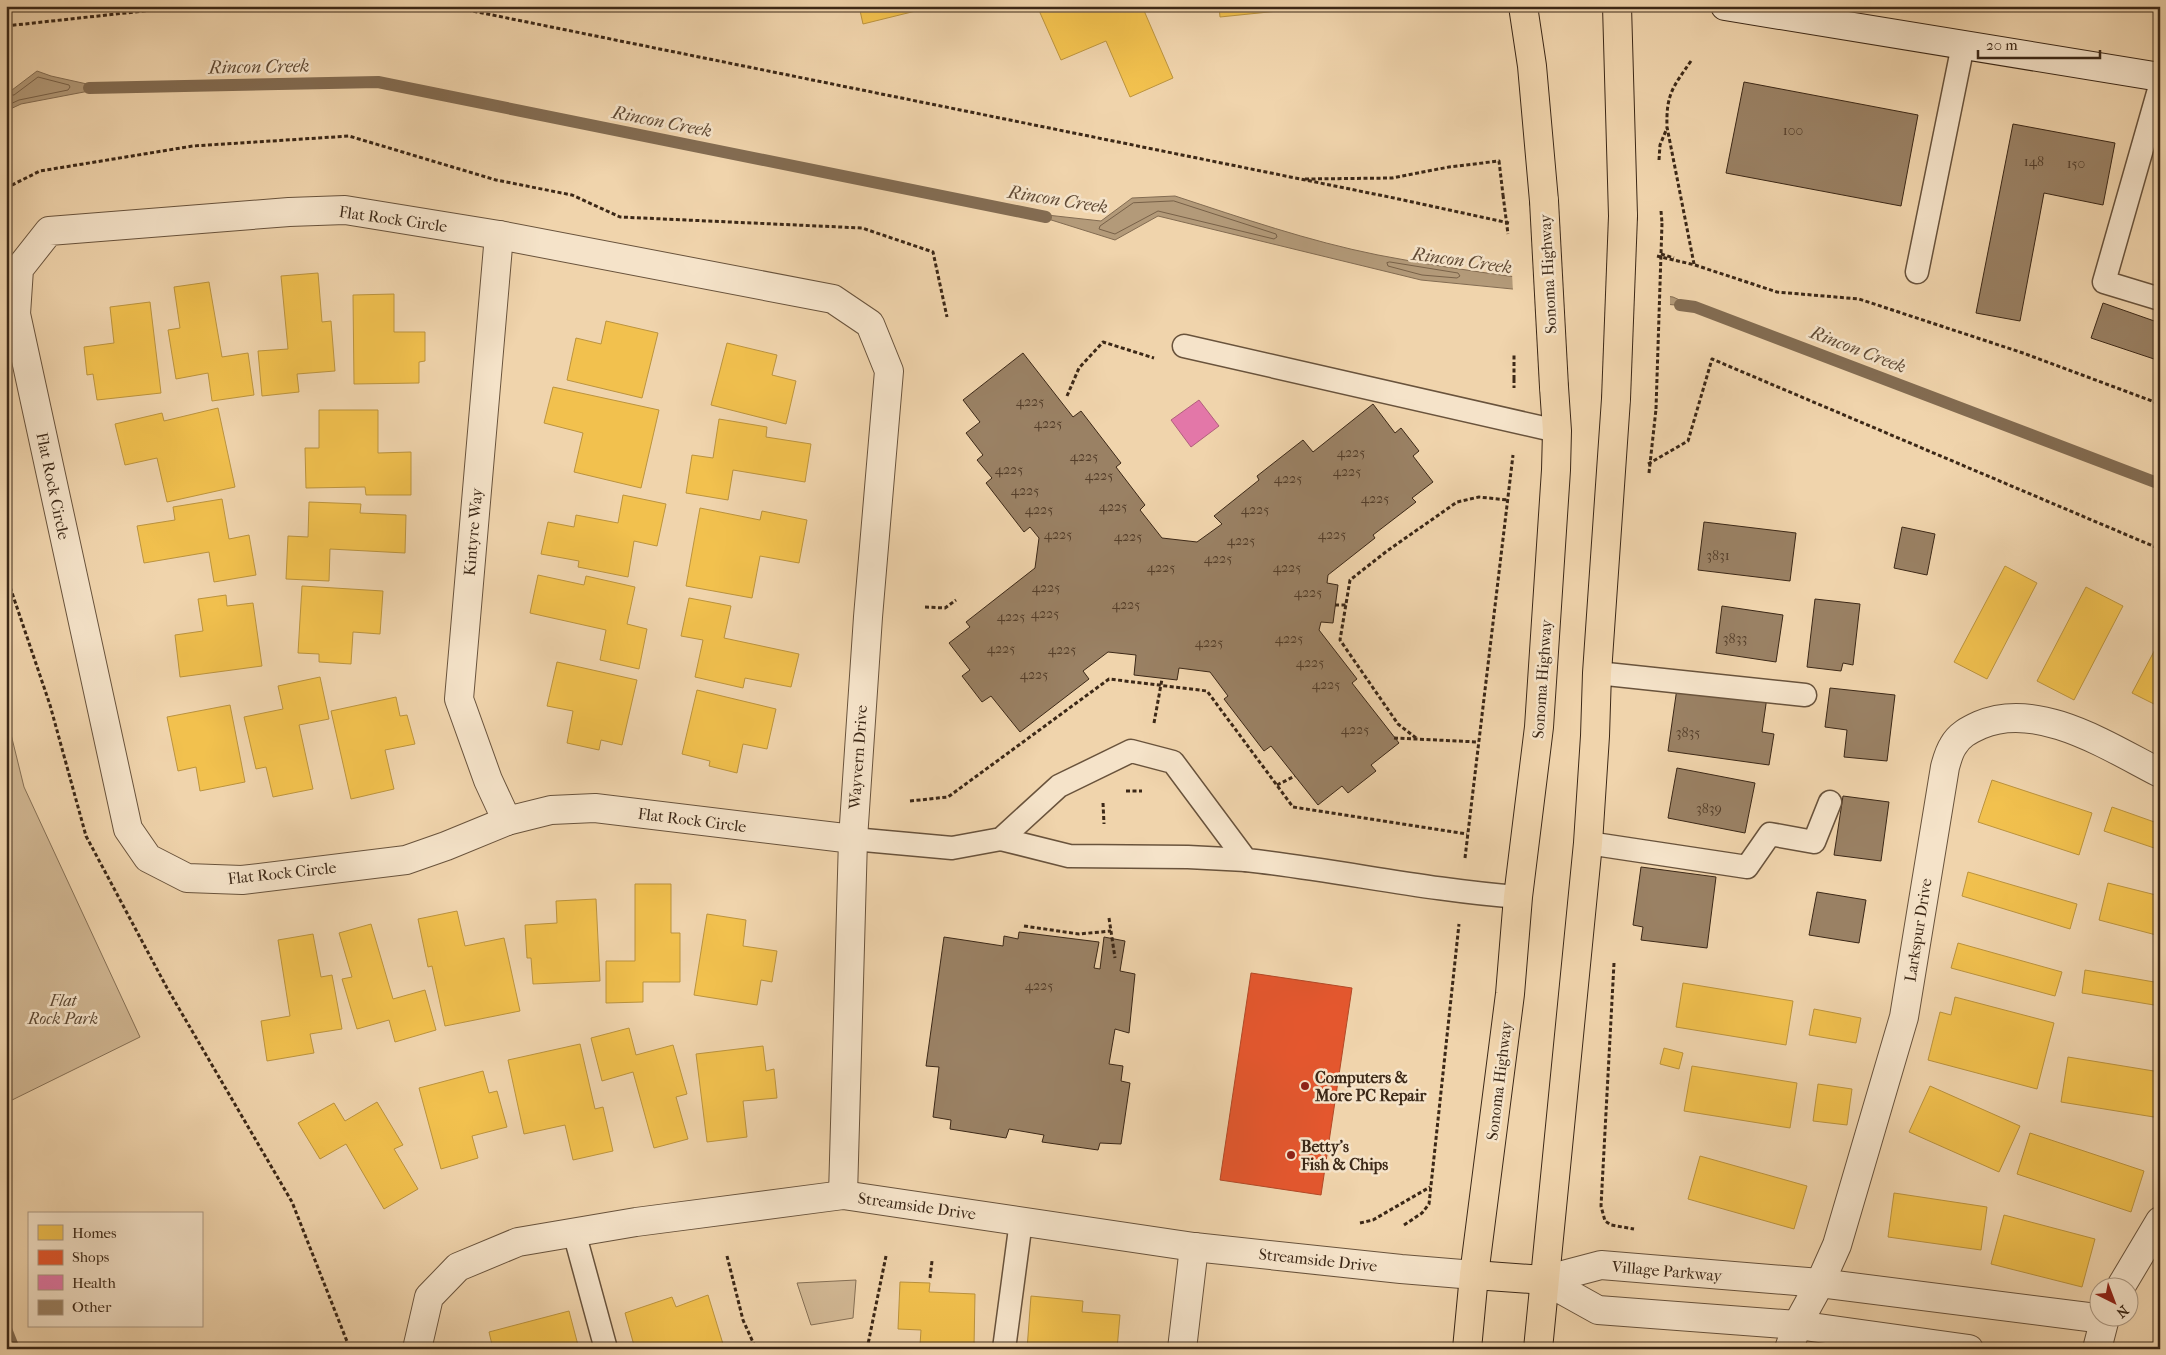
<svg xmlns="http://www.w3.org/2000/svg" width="2166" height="1355" font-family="'IM FELL French Canon',serif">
<rect width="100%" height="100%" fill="#f0d4ac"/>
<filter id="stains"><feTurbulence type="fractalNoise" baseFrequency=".004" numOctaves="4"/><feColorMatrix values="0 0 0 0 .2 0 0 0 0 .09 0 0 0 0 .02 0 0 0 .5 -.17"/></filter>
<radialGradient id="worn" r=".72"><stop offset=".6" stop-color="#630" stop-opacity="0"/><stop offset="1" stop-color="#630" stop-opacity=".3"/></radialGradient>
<!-- green -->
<g fill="#d1b793" stroke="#867055">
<path d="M6,714L24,787L140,1037L6,1103Z"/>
<path d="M856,1280L853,1318L811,1325L797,1283Z"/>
</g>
<!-- water -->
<g fill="#b39a79" stroke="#836c52">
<path d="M37,71L51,76L105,88L21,104L6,111V91L12,90Z"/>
<path d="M1175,196C1242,218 1308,241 1378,255C1475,274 1575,284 1673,297L1695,307L1421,280L1158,216L1115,240L1029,213L1101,221L1132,198Z"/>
</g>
<!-- pier -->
<path fill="#f0d4ac" d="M1512,274L1670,294V307L1513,291Z"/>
<!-- homes -->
<g fill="#f2c14e" stroke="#bb933e">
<path d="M859,6H936L863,24Z"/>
<path d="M1037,6H1142L1173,78L1130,97L1106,41L1061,60Z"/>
<path d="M1219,6H1327L1220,17Z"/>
<path d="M318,273L322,322L331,321L335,371L297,374L299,392L262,396L258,351L288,349L281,276Z"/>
<path d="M209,282L222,357L248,353L254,395L212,401L208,373L176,379L168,330L180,328L174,287Z"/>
<path d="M394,294V332H425V361L419,362V383L354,384L353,295Z"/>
<path d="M150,302L161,393L97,400L93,374L87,375L84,347L114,343L110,307Z"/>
<path d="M606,321L658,333L642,398L567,380L576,338L601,344Z"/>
<path d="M727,343L777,355L772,375L796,381L786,424L711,405Z"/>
<path d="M553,387L659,410L641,488L574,472L583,433L544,423Z"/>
<path d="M218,408L235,487L167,502L157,458L125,465L115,424L162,413L164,421Z"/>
<path d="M319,410H378V453L411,452V495H366L365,487L306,488L305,448H319Z"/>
<path d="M719,419L767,427L766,437L811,444L805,482L733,470L728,500L686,493L692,455L713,458Z"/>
<path d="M623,495L666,504L657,546L634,541L628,577L578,567L579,561L541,554L548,522L574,527L576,515L618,523Z"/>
<path d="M222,499L229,539L249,535L256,575L214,582L209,552L144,563L137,526L175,520L173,507Z"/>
<path d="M309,502L361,504L360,513L406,515L405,553L330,549L329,581L286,579L288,536L308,537Z"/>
<path d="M700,508L760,520L762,511L807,520L799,563L760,556L752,598L686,586Z"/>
<path d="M2005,566L2037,583L1987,679L1954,662Z"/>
<path d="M538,575L584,585L586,576L635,587L627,624L647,629L639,669L600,660L606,630L530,613Z"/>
<path d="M302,586L383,591L380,634L353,632L351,664L319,662V654L298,653Z"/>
<path d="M2086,587L2123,606L2074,700L2037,681Z"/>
<path d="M226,595L227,606L253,603L262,666L180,677L175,635L203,631L198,599Z"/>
<path d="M689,598L731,606L724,638L799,654L791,687L745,678L743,688L695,677L703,640L681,636Z"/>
<path d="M2160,640V707L2132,693Z"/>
<path d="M557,662L637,680L622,745L601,740L599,750L567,743L573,711L547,706Z"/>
<path d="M320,677L329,719L299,725L313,789L273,797L266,767L256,769L244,717L283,709L278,686Z"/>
<path d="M697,690L776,709L767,749L743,744L737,773L709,766L710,761L682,754Z"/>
<path d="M396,697L400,716L407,715L415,744L385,750L394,789L351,799L331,711Z"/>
<path d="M230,705L245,782L200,791L196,767L178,771L167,717Z"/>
<path d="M1992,780L2092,813L2079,855L1978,822Z"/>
<path d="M2112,807L2160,824V850L2104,831Z"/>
<path d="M1968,872L2077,904L2070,929L1962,896Z"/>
<path d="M2108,883L2160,896V936L2099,920Z"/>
<path d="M635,884H671V933H680V982H643V1002L606,1003V961H635Z"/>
<path d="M596,899L600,981L533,984L531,958H527L525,925L557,923L556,901Z"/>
<path d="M457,911L465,946L504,938L520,1011L445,1026L432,966L428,967L418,919Z"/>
<path d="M707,914L746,920L743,946L777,951L772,982L761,980L757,1005L694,995Z"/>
<path d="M371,924L393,999L425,990L436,1030L395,1042L389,1020L357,1029L342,979L352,977L339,933Z"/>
<path d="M313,934L321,977L332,975L342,1029L310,1034L314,1053L267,1061L261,1021L290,1016L278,940Z"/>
<path d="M1958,943L2062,972L2055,996L1951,968Z"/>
<path d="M2085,970L2160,983V1006L2082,993Z"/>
<path d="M1683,983L1793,1001L1786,1045L1676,1027Z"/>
<path d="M1955,997L2054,1023L2037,1089L1928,1060L1940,1012L1951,1015Z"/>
<path d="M1814,1009L1861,1018L1856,1043L1809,1035Z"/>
<path d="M629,1028L636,1055L673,1045L687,1094L676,1097L688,1139L654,1148L633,1072L602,1081L591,1038Z"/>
<path d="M580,1044L595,1109L603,1107L613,1151L573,1160L565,1125L524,1134L508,1060Z"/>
<path d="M763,1046L766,1071L774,1069L777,1098L743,1101L747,1137L707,1142L696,1054Z"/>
<path d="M1664,1048L1683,1053L1679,1069L1660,1064Z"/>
<path d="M2068,1057L2160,1072V1118L2061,1102Z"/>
<path d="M1692,1066L1797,1083L1790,1128L1684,1111Z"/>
<path d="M483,1071L489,1093L497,1091L507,1127L472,1136L478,1158L441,1169L419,1088Z"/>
<path d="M1818,1084L1852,1089L1847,1125L1813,1121Z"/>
<path d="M1930,1086L2020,1126L1999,1172L1909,1132Z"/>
<path d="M377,1102L403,1145L394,1149L418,1189L384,1209L346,1144L320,1159L298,1123L334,1103L345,1121Z"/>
<path d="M2030,1133L2144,1171L2131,1212L2017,1174Z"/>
<path d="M1700,1156L1807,1186L1794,1229L1688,1199Z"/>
<path d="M1894,1193L1987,1207L1981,1250L1888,1237Z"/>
<path d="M2004,1215L2095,1239L2082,1287L1991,1264Z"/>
<path d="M900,1282L930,1283L929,1292L975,1294L974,1347L920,1345L921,1330L898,1329Z"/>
<path d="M708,1295L723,1344L706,1349H635L625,1313L672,1297L676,1307Z"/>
<path d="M1031,1296L1083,1301L1082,1312L1120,1315L1117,1349H1027Z"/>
<path d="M569,1311L579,1349H493L489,1332Z"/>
</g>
<!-- shops -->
<path fill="#e4572e" stroke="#b24927" d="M1251,973L1352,988L1321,1195L1220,1180Z"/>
<!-- health -->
<path fill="#e377a8" stroke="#b15f7c" d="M1199,400L1219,426L1191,447L1171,420Z"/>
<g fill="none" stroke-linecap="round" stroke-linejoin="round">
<!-- shore -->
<g stroke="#786148" stroke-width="1">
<path d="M6,95H14L38,77L69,85L70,87L68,90L19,100L6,106"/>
<path d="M1174,201L1276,234L1277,237L1274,239L1158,211L1115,234L1099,229L1100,226L1133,203Z"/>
<path d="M1390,262L1458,273L1460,276L1457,278L1422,275L1388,266L1387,263Z"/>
</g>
<!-- stream -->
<g stroke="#836c52" stroke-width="12">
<path d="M89,88L378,82L1046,217"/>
<path d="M1680,305L1695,307L2160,484"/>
<path d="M6,1329L14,1349"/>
</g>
</g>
<!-- building -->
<g fill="#9a8164" stroke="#3c2817">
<path d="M1744,82L1918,115L1901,206L1726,173Z"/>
<path d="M2013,124L2115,143L2103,205L2044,193L2020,321L1976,313Z"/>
<path d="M2103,303L2160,323V361L2091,338Z"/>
<path d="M1023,353L1073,417L1081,411L1121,463L1116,467L1145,505L1140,510L1162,538L1197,542L1222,524L1214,516L1259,480L1257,476L1303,440L1313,452L1373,404L1395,433L1401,428L1419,451L1413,456L1433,482L1412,498L1416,502L1373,535L1375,538L1328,575L1327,583L1338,585L1333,623L1321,622L1319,630L1357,679L1352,683L1399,743L1371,765L1376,771L1348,793L1342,786L1318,805L1271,746L1264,751L1224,699L1228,696L1210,672L1179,668L1177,680L1134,675L1136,655L1108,652L1083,671L1089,679L1020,732L991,696L982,702L962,676L970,670L949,643L970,627L966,622L1035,568L1039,538L1030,527L1024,532L986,483L992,478L977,460L983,455L966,433L980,422L963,400Z"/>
<path d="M1704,522L1796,533L1790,581L1698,570Z"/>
<path d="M1902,527L1935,534L1927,575L1894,568Z"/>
<path d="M1815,599L1860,604L1853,665L1843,663L1841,671L1807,667Z"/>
<path d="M1722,606L1783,615L1776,662L1716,653Z"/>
<path d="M1677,688L1767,697L1762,732L1774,734L1769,765L1668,751Z"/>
<path d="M1830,688L1895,695L1887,761L1844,757L1847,730L1825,727Z"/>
<path d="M1677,768L1755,783L1745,833L1668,818Z"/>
<path d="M1843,796L1889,802L1881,861L1834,855Z"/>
<path d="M1641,867L1716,877L1707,948L1641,940L1643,927L1633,925Z"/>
<path d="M1817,892L1866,900L1859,943L1809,935Z"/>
<path d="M1019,932L1099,942L1094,968L1100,969L1104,937L1125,941L1120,971L1135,974L1129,1033L1115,1029L1109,1064L1123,1066L1121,1081L1130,1083L1121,1144L1100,1143L1098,1150L1042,1142L1044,1135L1009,1129L1006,1138L950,1129L951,1120L933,1117L939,1067L926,1066L944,937L1003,946L1004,936L1018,939Z"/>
</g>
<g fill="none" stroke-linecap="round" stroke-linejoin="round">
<!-- lane casing -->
<g stroke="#69533c" stroke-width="25">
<g id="lane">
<path d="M2160,86L2104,282L2160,299"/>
<path d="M1917,272L1963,45"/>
<path d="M1184,346L1557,431"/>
<path d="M1597,673L1805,695"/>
<path d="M853,839L952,848L1001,839L1059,786L1131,751L1173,762L1246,860C1337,870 1426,890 1518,897"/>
<path d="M1001,839L1069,856L1188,857L1246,860"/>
<path d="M1588,843L1747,867L1770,834L1814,842L1830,802"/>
<path d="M574,1232L606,1349"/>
<path d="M1004,1349L1021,1221"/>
</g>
</g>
<!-- street casing -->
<g stroke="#69533c" stroke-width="30">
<g id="street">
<path d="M499,235L459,699L488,780L507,821"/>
<path d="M843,1195L853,839L868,617L889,371L870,324L833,299L499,235L345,210L289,212L49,231L19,269L16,314L128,829L148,858L187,878L242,880L406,860L446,846L507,821L551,810L595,808L853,839"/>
<path d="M1544,1280L1601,1265L1820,1283L2104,1319"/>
<path d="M1544,1280L1598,1310L1797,1325L1969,1349"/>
<path d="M2120,1288L2160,1221"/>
<path d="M417,1349L429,1297L458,1267L518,1242L636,1222L843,1195L1194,1247L1401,1269L1474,1275"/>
<path d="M1182,1349L1194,1247"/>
<path d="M1789,1349L1797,1325L1820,1283L1837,1245L1904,1017L1945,767C1947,760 1949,752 1953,746C1959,735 1969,730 1980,725C2038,700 2109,747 2160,773"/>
<path d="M2097,1349L2105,1318"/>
</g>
</g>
<!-- secondary casing -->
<g stroke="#3c2817" stroke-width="30">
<path id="secondary" d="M1725,6L2160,77"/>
</g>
<!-- primary casing -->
<g stroke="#3c2817" stroke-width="30">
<g id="primary">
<path d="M1523,6L1532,66L1544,201"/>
<path d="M1617,6L1623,216"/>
<path d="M1474,1275L1544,1280"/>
<path d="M1467,1349L1474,1275L1510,994L1518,897L1539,727L1556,470L1557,431L1554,387"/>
<path d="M1538,1349L1588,843L1595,736L1597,673L1616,399"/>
</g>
</g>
<!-- path -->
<g stroke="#3c2817" stroke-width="3" stroke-dasharray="4 2.5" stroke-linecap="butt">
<path d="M448,6L1394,198L1509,223"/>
<path d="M6,26L153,10L267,6"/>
<path d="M1691,61C1673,87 1666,94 1667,127L1694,264"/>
<path d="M1659,160L1660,145L1667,128"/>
<path d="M1305,179L1392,178L1449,167L1499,161L1503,195"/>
<path d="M6,188L40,171L193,146L349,136L496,180L572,195L620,217L862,228L933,252L947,317"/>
<path d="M1661,211L1662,223"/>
<path d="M1661,254L1674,258"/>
<path d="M1657,256L1695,265L1777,292L1859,299L2023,353L2160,404"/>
<path d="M1514,379V388"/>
<path d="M1067,396L1079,368L1103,342L1154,358"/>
<path d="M1648,464L1688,441L1712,359L2160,549"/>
<path d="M1649,473L1656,409"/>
<path d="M6,575L50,705L86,836L167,988L292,1202L350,1349"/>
<path d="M1335,605H1346"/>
<path d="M925,607L945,608L956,600"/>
<path d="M1154,723L1162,679"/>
<path d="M1394,738L1478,742"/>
<path d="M1416,738L1398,724L1340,640L1350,580L1387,551L1457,502L1479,497L1508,500"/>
<path d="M1277,785L1295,776"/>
<path d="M1126,791H1142"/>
<path d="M910,801L948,797L1109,679L1207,691L1293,807L1467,834"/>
<path d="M1103,803L1104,824"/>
<path d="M1465,858L1513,455"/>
<path d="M1109,918L1115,958"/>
<path d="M1024,926L1079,934L1111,931"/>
<path d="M1614,963L1601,1206L1605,1221L1611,1225L1634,1229"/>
<path d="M1360,1223L1373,1220L1430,1187"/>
<path d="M1404,1225L1422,1213L1429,1204L1459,924"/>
<path d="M727,1256L743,1320L756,1349"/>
<path d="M930,1278L932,1261"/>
<path d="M867,1349L886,1256"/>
</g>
<!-- lane -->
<use href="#lane" stroke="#f5e3c9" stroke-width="22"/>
<!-- street -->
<use href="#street" stroke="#f5e3c9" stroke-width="28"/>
<!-- secondary -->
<use href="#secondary" stroke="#f5e3c9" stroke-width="28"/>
<!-- primary -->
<use href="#primary" stroke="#f0d4ac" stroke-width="28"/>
<!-- primary-bridge casing -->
<g stroke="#3c2817" stroke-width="30" stroke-linecap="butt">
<g id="primary-bridge">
<path d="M1544,201L1554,387"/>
<path d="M1616,399L1623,216"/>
</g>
</g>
<!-- path-bridge -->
<g stroke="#3c2817" stroke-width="3" stroke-dasharray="4 2.5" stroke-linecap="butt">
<path d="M1503,195L1508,234"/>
<path d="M1514,379V355"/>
<path d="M1656,409L1662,223"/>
</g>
<!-- primary-bridge -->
<use href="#primary-bridge" stroke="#f0d4ac" stroke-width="28"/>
</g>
<!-- markers -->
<g fill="#8f2418" stroke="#f5e3c9" stroke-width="2">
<circle cx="1305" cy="1086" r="5"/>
<circle cx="1291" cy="1155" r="5"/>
</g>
<g text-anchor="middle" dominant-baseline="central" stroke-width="5" stroke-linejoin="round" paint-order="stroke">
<!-- number labels -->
<g font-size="14" fill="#543e2a">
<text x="1793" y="130">100</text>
<text x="2034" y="161">148</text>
<text x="2076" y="163">150</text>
<text x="1030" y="401">4225</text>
<text x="1048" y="423">4225</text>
<text x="1351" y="452">4225</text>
<text x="1084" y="456">4225</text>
<text x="1009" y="469">4225</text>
<text x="1347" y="471">4225</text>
<text x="1099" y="475">4225</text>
<text x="1288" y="478">4225</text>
<text x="1025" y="490">4225</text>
<text x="1375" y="498">4225</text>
<text x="1113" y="506">4225</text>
<text x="1039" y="509">4225</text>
<text x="1255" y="509">4225</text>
<text x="1058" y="534">4225</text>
<text x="1332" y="534">4225</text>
<text x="1128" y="536">4225</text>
<text x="1241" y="540">4225</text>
<text x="1718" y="555">3831</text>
<text x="1218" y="558">4225</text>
<text x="1161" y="567">4225</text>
<text x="1287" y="567">4225</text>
<text x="1046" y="587">4225</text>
<text x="1308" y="592">4225</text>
<text x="1126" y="604">4225</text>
<text x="1045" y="613">4225</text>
<text x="1011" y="616">4225</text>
<text x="1289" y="638">4225</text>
<text x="1735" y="638">3833</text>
<text x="1209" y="642">4225</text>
<text x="1001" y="648">4225</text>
<text x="1062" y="649">4225</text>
<text x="1310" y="662">4225</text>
<text x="1034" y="674">4225</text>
<text x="1326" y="684">4225</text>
<text x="1355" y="729">4225</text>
<text x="1688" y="732">3835</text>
<text x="1709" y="808">3839</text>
<text x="1039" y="985">4225</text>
</g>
<!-- street labels -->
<g font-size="16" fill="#3c2817" stroke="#f5e3c9">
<text transform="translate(393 219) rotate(8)">Flat Rock Circle</text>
<text transform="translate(1548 274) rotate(-93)">Sonoma Highway</text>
<text transform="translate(53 486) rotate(78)">Flat Rock Circle</text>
<text transform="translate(473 532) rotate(-85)">Kintyre Way</text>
<text transform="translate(1542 679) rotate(-86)">Sonoma Highway</text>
<text transform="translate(858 757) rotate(-86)">Wayvern Drive</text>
<text transform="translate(692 820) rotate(7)">Flat Rock Circle</text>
<text transform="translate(282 873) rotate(-6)">Flat Rock Circle</text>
<text transform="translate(1918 930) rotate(-81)">Larkspur Drive</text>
<text transform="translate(1499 1081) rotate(-83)">Sonoma Highway</text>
<text transform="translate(917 1206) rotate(8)">Streamside Drive</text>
<text transform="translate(1318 1260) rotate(6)">Streamside Drive</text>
<text transform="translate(1667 1271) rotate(5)">Village Parkway</text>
</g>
<!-- park labels -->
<g font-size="16" font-style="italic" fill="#5a4530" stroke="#f5e3c9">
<text x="63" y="1000">Flat<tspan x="63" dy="18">Rock Park</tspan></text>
</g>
<!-- poi labels -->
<g font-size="16" font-weight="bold" fill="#3c2817" stroke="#f5e3c9" text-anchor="start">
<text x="1315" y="1077">Computers &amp;<tspan x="1315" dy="18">More PC Repair</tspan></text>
<text x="1301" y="1146">Betty's<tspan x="1301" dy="18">Fish &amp; Chips</tspan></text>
</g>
<!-- water labels -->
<g font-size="18" font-style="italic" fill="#604a34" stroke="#f5e3c9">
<text transform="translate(259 67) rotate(-1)">Rincon Creek</text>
<text transform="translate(662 122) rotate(11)">Rincon Creek</text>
<text transform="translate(1058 200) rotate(9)">Rincon Creek</text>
<text transform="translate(1462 261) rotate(8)">Rincon Creek</text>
<text transform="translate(1858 350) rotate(21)">Rincon Creek</text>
</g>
</g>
<!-- margin -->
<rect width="2166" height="1355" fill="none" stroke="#f0d4ac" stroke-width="25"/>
<rect x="8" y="8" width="2151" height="1340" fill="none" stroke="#3c2817" stroke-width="2.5"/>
<rect x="12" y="12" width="2141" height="1330" fill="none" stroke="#3c2817"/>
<!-- legend -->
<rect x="28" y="1212" width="175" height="115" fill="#f5e3c9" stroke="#ab9882"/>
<rect x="38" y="1225" width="25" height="15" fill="#f2c14e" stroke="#ab9882"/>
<text x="72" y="1238" font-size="15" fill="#3c2817">Homes</text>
<rect x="38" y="1250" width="25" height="15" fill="#e4572e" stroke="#ab9882"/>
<text x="72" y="1262" font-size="15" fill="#3c2817">Shops</text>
<rect x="38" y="1275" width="25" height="15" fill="#e377a8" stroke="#ab9882"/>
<text x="72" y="1288" font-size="15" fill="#3c2817">Health</text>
<rect x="38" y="1300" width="25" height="15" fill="#9a8164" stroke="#ab9882"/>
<text x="72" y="1312" font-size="15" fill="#3c2817">Other</text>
<!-- north arrow -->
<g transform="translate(2114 1302) rotate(138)"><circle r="24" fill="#f5e3c9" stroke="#ab9882"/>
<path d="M0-4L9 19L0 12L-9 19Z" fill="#8f2418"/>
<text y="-8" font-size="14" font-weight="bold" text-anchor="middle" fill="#3c2817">N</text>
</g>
<!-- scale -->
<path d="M1978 50v8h122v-8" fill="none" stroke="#3c2817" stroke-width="2.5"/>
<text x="1986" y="50" font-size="15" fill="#3c2817" stroke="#f5e3c9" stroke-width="4" paint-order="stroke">20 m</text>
<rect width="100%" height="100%" filter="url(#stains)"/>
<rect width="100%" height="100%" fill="url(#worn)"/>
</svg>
